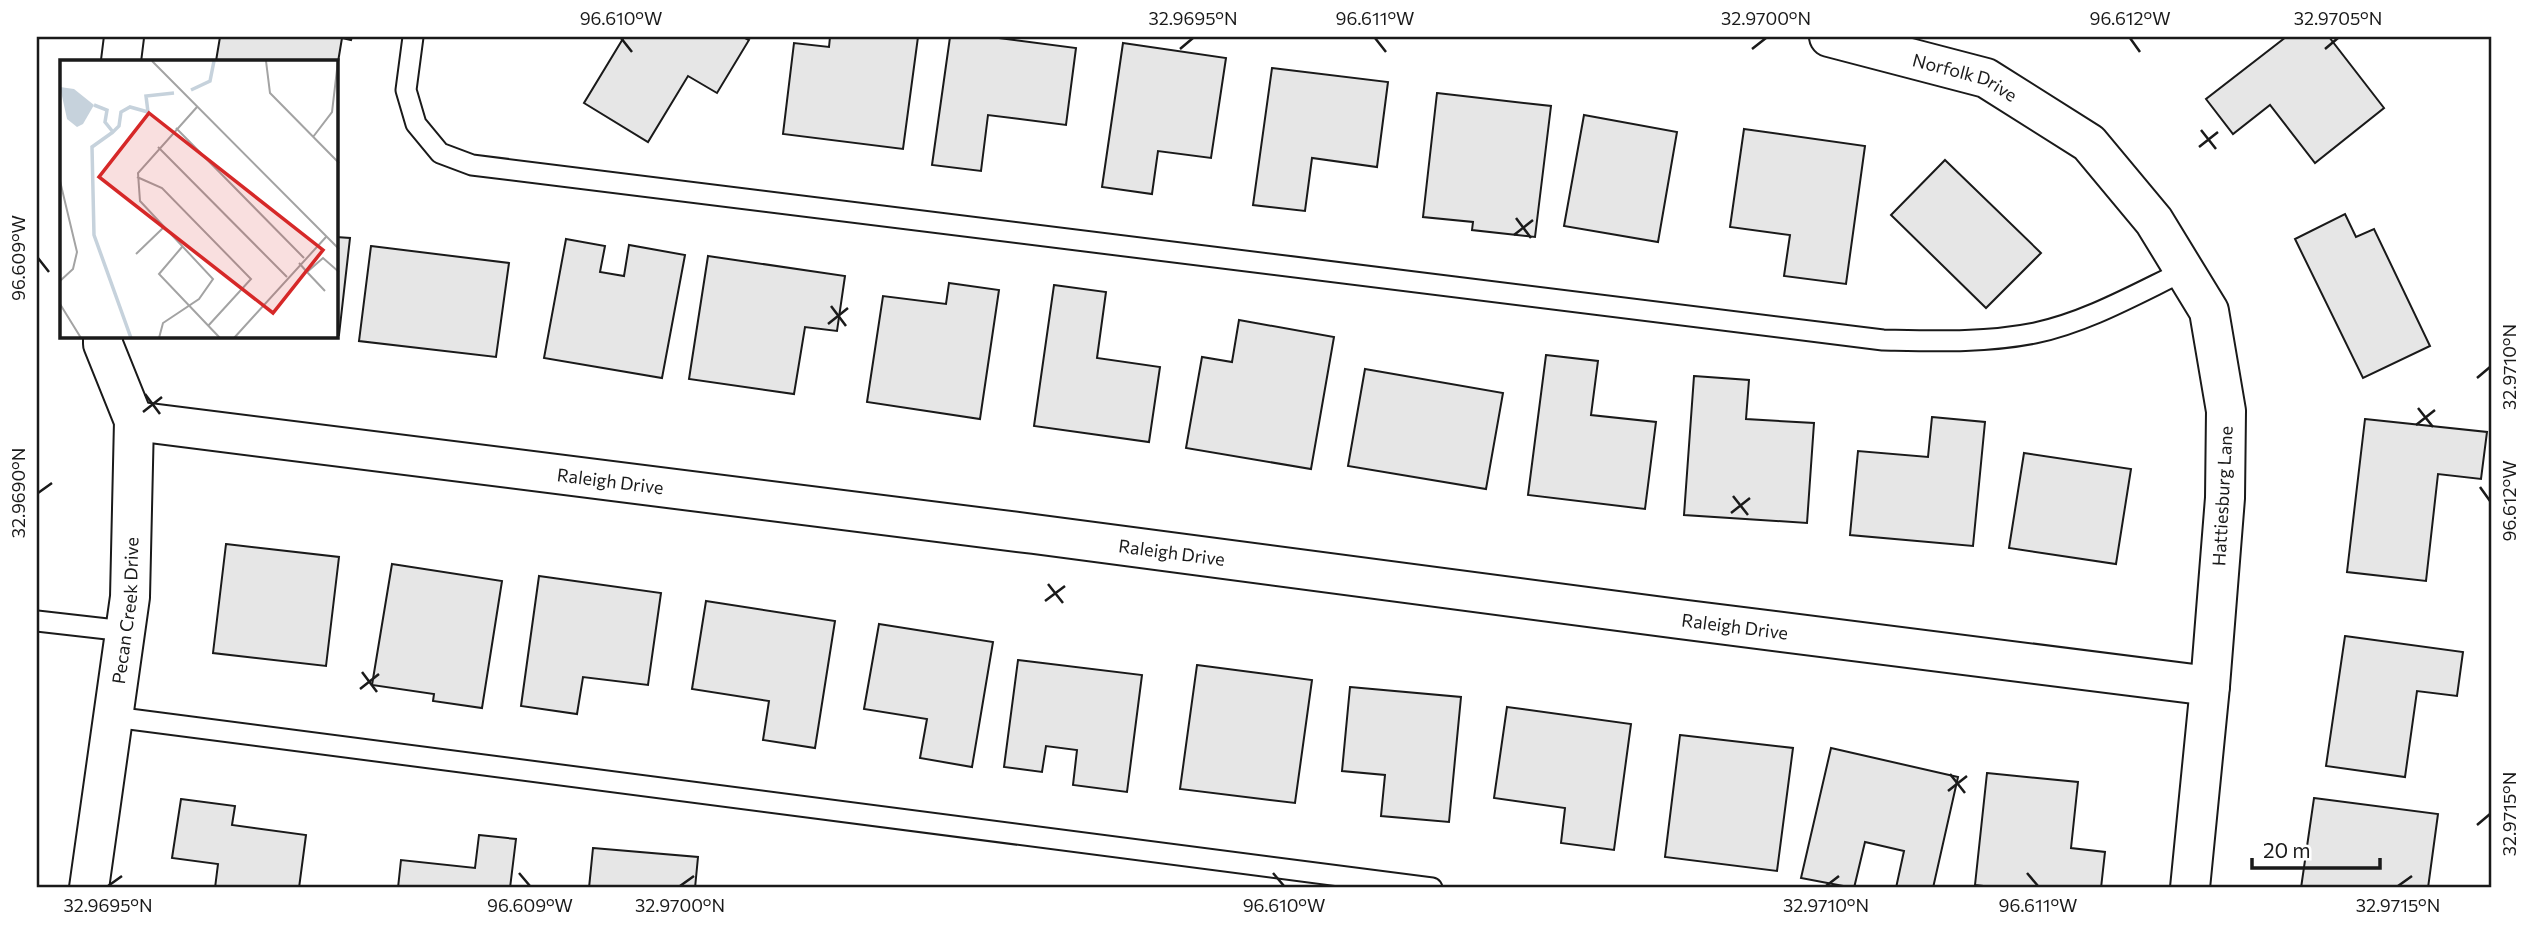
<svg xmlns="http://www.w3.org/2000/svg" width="2529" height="925" font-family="Commissioner,sans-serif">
<rect width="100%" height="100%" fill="#fff"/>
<!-- building -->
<g fill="#e6e6e6" stroke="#1a1a1a" stroke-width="2">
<path d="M220,37H352L351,40L342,38L336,74V61H216Z"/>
<path d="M624,37H743L749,40L717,93L688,76L648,142L584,103Z"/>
<path d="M830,37H918L903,149L783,134L794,43L829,47Z"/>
<path d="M950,37H991L1076,48L1066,125L988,115L981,171L932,165Z"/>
<path d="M2286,37H2329L2384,108L2315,163L2270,105L2233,134L2206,99Z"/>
<path d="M1123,43L1226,58L1211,158L1158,151L1152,194L1102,187Z"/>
<path d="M1272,68L1388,82L1377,167L1312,158L1305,211L1253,205Z"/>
<path d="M1437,93L1551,106L1535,237L1472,230L1473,222L1423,217Z"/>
<path d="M1584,115L1677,132L1658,242L1564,226Z"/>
<path d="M1744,129L1865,146L1846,284L1784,276L1790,235L1730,227Z"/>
<path d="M1945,160L2041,253L1986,308L1891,215Z"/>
<path d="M2345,214L2356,237L2374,229L2430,346L2363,378L2295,239Z"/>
<path d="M336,237L350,238L339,335L336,334Z"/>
<path d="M566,239L605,246L600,272L624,276L629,245L685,255L662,378L544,358Z"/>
<path d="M371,246L509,263L496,357L359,341Z"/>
<path d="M708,256L845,276L837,331L805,327L794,394L689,379Z"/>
<path d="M949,283L999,290L980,419L867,402L883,296L946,304Z"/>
<path d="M1054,285L1106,292L1097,358L1160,367L1149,442L1034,426Z"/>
<path d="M1239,320L1334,337L1311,469L1186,448L1202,357L1232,362Z"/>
<path d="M1546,355L1598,361L1591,415L1656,422L1645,509L1528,495Z"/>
<path d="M1365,369L1503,393L1486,489L1348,466Z"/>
<path d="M1694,376L1749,380L1746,419L1814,423L1807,523L1684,515Z"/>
<path d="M1932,417L1985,422L1973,546L1850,535L1858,451L1928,457Z"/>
<path d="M2365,419L2487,432L2481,479L2438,474L2426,581L2347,572Z"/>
<path d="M2024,453L2131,469L2116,564L2009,548Z"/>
<path d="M226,544L339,557L326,666L213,653Z"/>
<path d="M392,564L502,581L482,708L433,701L434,694L372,685Z"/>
<path d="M539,576L661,593L648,685L583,677L577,714L521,706Z"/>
<path d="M706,601L835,621L815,748L763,740L769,701L692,689Z"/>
<path d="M879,624L993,642L972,767L920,758L927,719L864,709Z"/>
<path d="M2345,636L2463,652L2457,696L2417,691L2405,777L2326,766Z"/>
<path d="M1018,660L1142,675L1127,792L1073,785L1077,750L1046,746L1042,772L1004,767Z"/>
<path d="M1197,665L1312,680L1295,803L1180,789Z"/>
<path d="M1350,687L1461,697L1449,822L1381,816L1385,775L1342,771Z"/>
<path d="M1507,707L1631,724L1614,850L1561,843L1565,808L1494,798Z"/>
<path d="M1680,735L1793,748L1777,871L1665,857Z"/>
<path d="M1831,748L1958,777L1933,888H1896L1904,851L1865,842L1854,888L1801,878Z"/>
<path d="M1987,773L2078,782L2071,848L2105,852L2101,888H2001L1975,885Z"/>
<path d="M2314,798L2438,814L2428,888H2301Z"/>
<path d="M181,799L235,806L232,825L306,835L299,888H215L218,864L172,858Z"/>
<path d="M479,835L516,839L510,888H398L401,860L475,868Z"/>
<path d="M593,848L698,857L695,888H589Z"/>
</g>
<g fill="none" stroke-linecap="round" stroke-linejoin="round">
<!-- lane casing -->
<g stroke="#1a1a1a" stroke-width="23">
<g id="lane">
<path d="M413,37L406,90L416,124L440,153L472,165L1883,340C1934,341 1985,343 2035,333C2087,322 2136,294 2184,271"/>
<path d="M37,621L125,631"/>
<path d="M114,717L1432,888"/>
</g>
</g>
<!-- street casing -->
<g stroke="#1a1a1a" stroke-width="42">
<g id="street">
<path id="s1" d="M1829,37L1986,78L2089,143L2154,221L2209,311L2226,411L2225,498L2210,686L2190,888"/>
<path d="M121,61L124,37"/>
<path id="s2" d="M134,421L1034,534L1679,619L2210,686"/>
<path id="s3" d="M89,888L130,597L134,421L103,344V336"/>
</g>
</g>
<!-- lane -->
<use href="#lane" stroke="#fff" stroke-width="19"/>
<!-- street -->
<use href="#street" stroke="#fff" stroke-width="38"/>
</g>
<!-- ticks -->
<path fill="none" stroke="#1a1a1a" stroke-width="2.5" d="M621,38L632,52M1375,38L1386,52M2130,38L2140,52M1180,49L1193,38M1752,49L1766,38M2325,49L2338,38M2201,130L2216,149M2199,147L2218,132M1516,218L1531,238M1514,235L1533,220M38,258L49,272M831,306L846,326M828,324L848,308M2477,378L2490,367M145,394L160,414M2418,408L2433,427M143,412L162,397M2416,425L2435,410M2480,487L2490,501M38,493L52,483M1733,496L1748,515M1731,513L1750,498M1048,584L1063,603M1045,601L1065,586M362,672L377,692M360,689L379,674M1950,774L1965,793M1948,791L1967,776M2477,825L2490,814M519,873L530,886M1273,873L1284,886M2027,873L2038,886M108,886L122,876M680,886L694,876M1826,886L1839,876M2398,886L2412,876"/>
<g text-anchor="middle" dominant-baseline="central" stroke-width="5" stroke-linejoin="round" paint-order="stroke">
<!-- street labels -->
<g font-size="18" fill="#1a1a1a" stroke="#fff">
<text stroke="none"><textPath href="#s1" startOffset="142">Norfolk Drive</textPath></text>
<text stroke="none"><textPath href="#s2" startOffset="480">Raleigh Drive</textPath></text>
<text transform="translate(2222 496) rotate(-87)">Hattiesburg Lane</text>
<text stroke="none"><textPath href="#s2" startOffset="1046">Raleigh Drive</textPath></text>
<text stroke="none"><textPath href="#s3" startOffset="280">Pecan Creek Drive</textPath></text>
<text stroke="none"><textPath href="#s2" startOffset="1614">Raleigh Drive</textPath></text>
</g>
</g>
<!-- overview -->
<g transform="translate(60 60)">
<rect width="278" height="278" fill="#fff"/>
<path d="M0,27L14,29L34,45L23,64L17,67L7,59Z" fill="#c6d2dc"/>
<path fill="none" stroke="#c6d2dc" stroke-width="3.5" d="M131,30L150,21L154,1M34,45L47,50L45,62L53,72L59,66L61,52L70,47L88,52L86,36L114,33M53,72L32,87L34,175L71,278"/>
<path fill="none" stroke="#a3a3a3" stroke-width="2" d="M92,1L279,189M206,1L210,33L279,103M116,68L244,198M253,77L272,52L278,1M98,87L227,217M77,117L102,128L191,219L148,266M0,121L17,192L13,209L0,221M122,187L99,214L160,278M76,194L103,168M239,203L247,212L263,198L279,212M247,212L265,231M0,244L21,278M99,278L103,263L139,239L153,219L80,141L78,113L137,47M174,278L266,177"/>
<path fill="#d62828" fill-opacity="0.15" stroke="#d62828" stroke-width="3.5" d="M89,53L263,190L213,253L39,117Z"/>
<rect width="278" height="278" fill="none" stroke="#1a1a1a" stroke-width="3.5"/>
</g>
<!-- border -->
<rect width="2529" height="925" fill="none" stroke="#ffffff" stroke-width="77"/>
<!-- scale -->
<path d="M2252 858v10h128v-10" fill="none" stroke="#1a1a1a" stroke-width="3.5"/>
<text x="2263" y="858" font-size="21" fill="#1a1a1a" stroke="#ffffff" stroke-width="5" paint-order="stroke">20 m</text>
<rect x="38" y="38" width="2452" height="848" fill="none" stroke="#1a1a1a" stroke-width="2.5"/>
<g font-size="18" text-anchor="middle" fill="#1a1a1a">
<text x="621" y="25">96.610°W</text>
<text x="1193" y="25">32.9695°N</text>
<text x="1375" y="25">96.611°W</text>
<text x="1766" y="25">32.9700°N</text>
<text x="2130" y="25">96.612°W</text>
<text x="2338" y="25">32.9705°N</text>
<text transform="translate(19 258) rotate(-90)" y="6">96.609°W</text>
<text transform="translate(2510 367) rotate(-90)" y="6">32.9710°N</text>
<text transform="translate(19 493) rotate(-90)" y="6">32.9690°N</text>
<text transform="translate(2510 501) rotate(-90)" y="6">96.612°W</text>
<text transform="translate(2510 814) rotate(-90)" y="6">32.9715°N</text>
<text x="108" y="912">32.9695°N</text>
<text x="530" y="912">96.609°W</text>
<text x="680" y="912">32.9700°N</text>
<text x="1284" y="912">96.610°W</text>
<text x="1826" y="912">32.9710°N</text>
<text x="2038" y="912">96.611°W</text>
<text x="2398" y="912">32.9715°N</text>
</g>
</svg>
